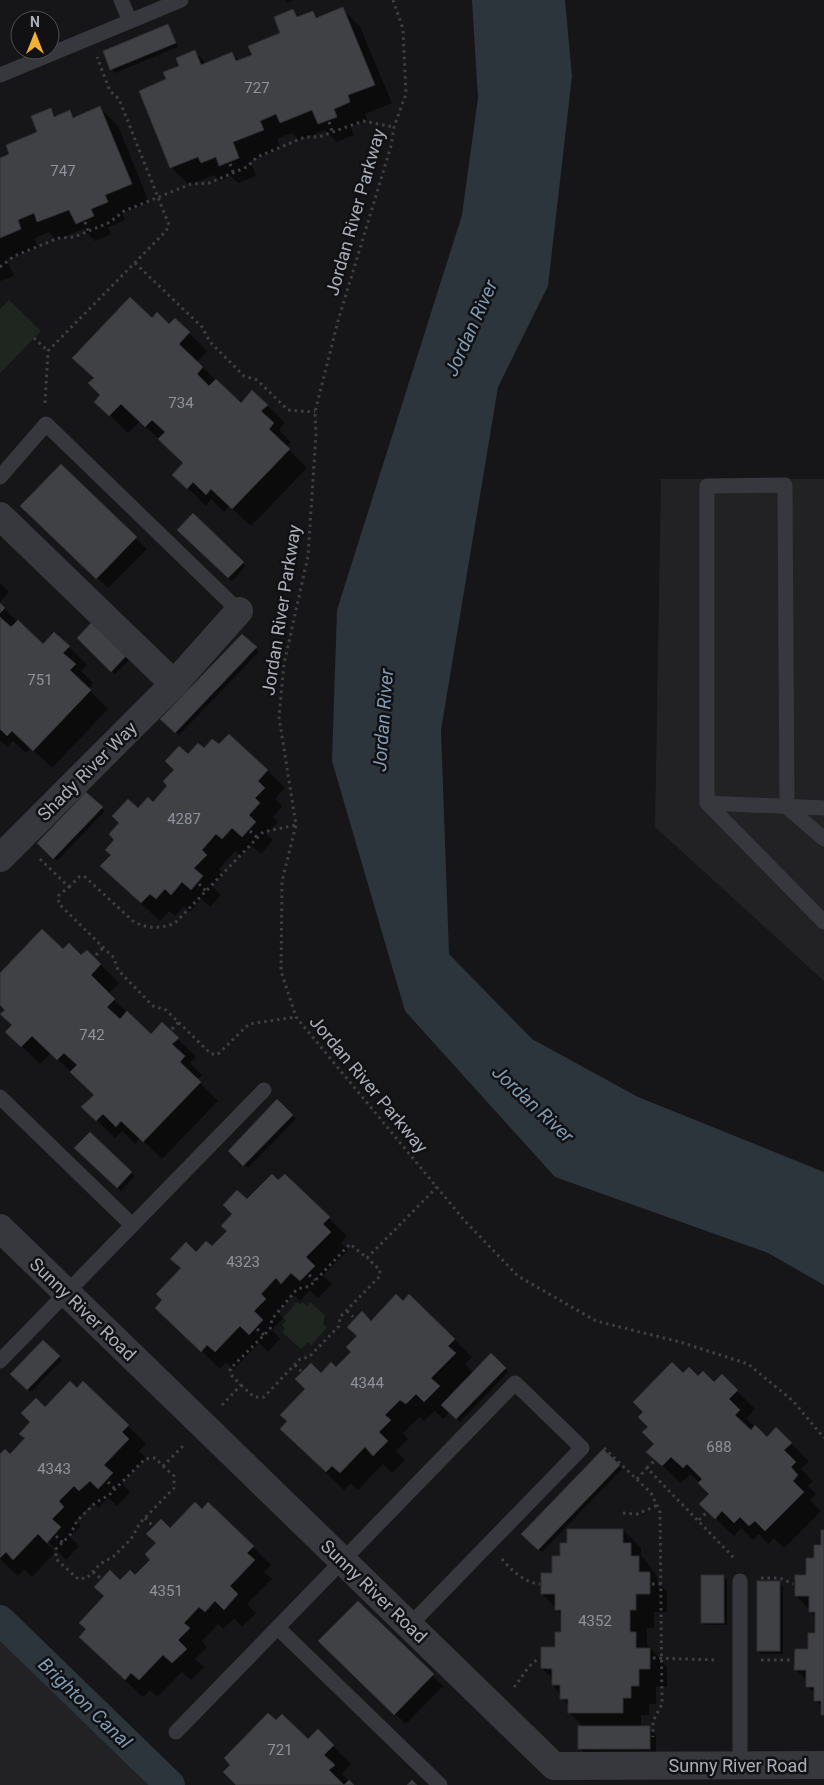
<svg xmlns="http://www.w3.org/2000/svg" width="824" height="1785" font-family="Roboto,sans-serif">
<rect width="100%" height="100%" fill="#161618"/>
<!-- built -->
<g fill="#222225">
<path d="M661,479H824V981L655,827Z"/>
<path d="M0,1628L152,1785H0Z"/>
</g>
<!-- green -->
<g fill="#1e261f">
<path d="M9,300L41,331L0,373V309Z"/>
<path d="M297,1302L300,1305L302,1302L307,1306L310,1302L325,1315L323,1323L327,1328L311,1345L308,1342L301,1349L282,1332L285,1329L282,1325L286,1321L283,1318Z"/>
</g>
<!-- water -->
<path fill="#2c353c" d="M472,0H565L572,76L548,286L498,387L441,730L449,954L532,1039L638,1097L824,1172V1285L768,1253L555,1177L405,1011L332,761L337,610L462,215L478,98Z"/>
<!-- shadow -->
<g fill="#0007">
<path d="M284,0H294L287,3Z"/>
<path d="M342,8L360,27L392,103L365,114L367,120L351,127L354,135L337,142L325,130L299,140L292,133L277,139L281,148L250,161L256,176L238,183L231,176L220,181L214,175L189,185L171,167L168,80L195,52L207,64L232,54L239,61L253,56L282,33L293,10L300,17L312,12L319,18Z"/>
<path d="M167,26L178,47L115,73L112,69Z"/>
<path d="M100,108L118,126L149,202L122,213L125,220L108,227L111,234L95,241L83,229L56,240L49,232L35,238L38,247L7,260L14,276L0,281V159L11,155L39,133L50,110L57,117L70,112L76,118Z"/>
<path d="M152,320L169,326L175,320L189,333L207,351L197,362L241,404L267,405L285,423L279,430L291,442L286,447L307,468L251,526L229,506L224,512L211,499L206,506L174,475L184,464L140,421L128,433L96,402Z"/>
<path d="M61,466L147,549L108,588L32,516Z"/>
<path d="M193,515L246,566L232,581L179,530Z"/>
<path d="M0,583L9,592L0,602Z"/>
<path d="M0,605L43,645L69,647L87,665L81,671L93,683L88,689L108,709L52,768L31,748L26,753L13,741L7,747L0,740Z"/>
<path d="M92,624L129,660L115,674L79,638Z"/>
<path d="M242,635L259,652L179,735L162,719Z"/>
<path d="M204,750L267,770L285,788L275,799L282,806L273,817L278,822L266,834L273,840L261,854L251,845L241,856L235,851L219,869L224,874L212,886L221,895L210,907L201,899L190,912L184,906L175,916L169,911L160,921L120,884L112,855L138,810L153,804L169,786L188,756Z"/>
<path d="M86,794L105,811L57,861L39,843Z"/>
<path d="M63,951L81,957L87,952L101,965L119,983L108,994L151,1036L178,1039L196,1057L190,1063L202,1075L197,1080L218,1101L162,1159L140,1138L135,1144L122,1131L115,1138L83,1107L95,1095L51,1053L40,1064L7,1032L14,1025L6,1010L0,1004V974Z"/>
<path d="M277,1101L296,1119L248,1168L230,1151Z"/>
<path d="M90,1133L135,1176L121,1191L76,1148Z"/>
<path d="M285,1176L347,1236L341,1243L348,1250L323,1276L332,1284L318,1298L310,1290L300,1301L294,1295L278,1312L283,1318L272,1330L280,1339L268,1352L259,1343L234,1369L226,1362L220,1369L175,1326L196,1254L212,1248L228,1231L247,1201Z"/>
<path d="M371,1322L454,1339L472,1357L465,1364L474,1373L491,1355L508,1372L460,1422L450,1412L443,1419L435,1411L424,1421L419,1417L403,1433L408,1439L396,1451L405,1460L392,1473L383,1464L358,1490L351,1483L344,1490L300,1447L321,1374L336,1369L352,1352Z"/>
<path d="M43,1342L62,1360L31,1392L12,1374Z"/>
<path d="M683,1374L715,1384L722,1376L755,1409L746,1418L767,1439L776,1429L809,1461L801,1469L813,1481L808,1486L816,1494L810,1500L821,1511L784,1548L774,1538L768,1544L759,1534L753,1540L741,1528L734,1536L701,1504L710,1494L702,1485L690,1474L681,1483L648,1452L656,1444L650,1427Z"/>
<path d="M45,1408L128,1426L146,1444L139,1451L146,1458L122,1483L130,1492L117,1506L108,1498L98,1508L93,1503L76,1520L81,1525L70,1537L79,1546L66,1560L44,1537L42,1539L55,1552L32,1577L24,1569L18,1576L0,1559V1455H10L26,1439Z"/>
<path d="M603,1451L622,1469L542,1552L523,1534Z"/>
<path d="M170,1530L253,1547L271,1565L264,1572L272,1579L247,1604L256,1613L242,1627L234,1618L223,1629L218,1624L202,1641L207,1647L195,1659L204,1667L191,1680L182,1672L157,1697L150,1690L143,1697L98,1655L120,1582L135,1576L152,1560Z"/>
<path d="M623,1530L641,1548V1555L657,1576V1581L667,1592V1612H654V1628H647V1644L667,1667V1687H656V1704H649V1715H641V1727H649L656,1735V1756H587L580,1748L584,1727L569,1712V1706L553,1685V1679L542,1668L556,1648L562,1633V1616L543,1594L569,1544Z"/>
<path d="M824,1531V1716L823,1708L815,1700V1694L807,1686V1681L796,1670L809,1650L816,1635V1618L796,1595L822,1546Z"/>
<path d="M724,1576L727,1580V1625H705L702,1622Z"/>
<path d="M779,1583L783,1586V1654H761L758,1651Z"/>
<path d="M358,1602L443,1686L406,1724L330,1652Z"/>
<path d="M276,1722L308,1741L318,1731L351,1764L342,1774L353,1785H238Z"/>
</g>
<g fill="none" stroke-linecap="round" stroke-linejoin="round">
<!-- canal -->
<path stroke="#2c353c" stroke-width="30" d="M0,1620L170,1785"/>
</g>
<!-- building -->
<g fill="#404145" stroke="#303034">
<path d="M343,7L375,85L348,95L350,102L334,109L337,117L318,124L312,110L280,123L276,114L260,121L264,130L233,142L239,158L219,166L216,157L201,163L198,157L170,168L139,91L166,79L163,72L179,66L176,58L195,50L201,65L232,52L236,61L252,55L248,46L280,33L274,17L293,9L297,17L313,11L316,18Z"/>
<path d="M168,24L176,43L110,70L103,51Z"/>
<path d="M100,106L132,184L105,195L108,202L91,209L94,216L76,224L69,210L37,222L34,213L18,220L21,229L0,238V158L9,154L6,145L37,132L31,116L51,108L54,117L70,110L73,118Z"/>
<path d="M130,297L152,318L157,312L169,324L175,318L190,332L179,344L203,367L197,374L209,386L216,379L241,403L252,390L268,405L261,411L274,423L269,429L290,449L232,509L211,489L206,495L193,482L187,489L172,475L183,463L158,439L165,432L152,420L145,427L121,404L109,416L94,402L100,395L88,383L94,378L72,358Z"/>
<path d="M61,464L137,537L96,579L20,506Z"/>
<path d="M193,513L244,562L228,578L177,530Z"/>
<path d="M0,603L5,608L0,613Z"/>
<path d="M0,617L11,627L18,620L43,644L54,632L70,646L63,653L76,664L70,670L91,690L33,751L12,731L7,736L0,729Z"/>
<path d="M92,622L127,655L111,672L77,638Z"/>
<path d="M242,634L257,647L175,733L160,719Z"/>
<path d="M229,734L268,770L258,781L265,788L255,798L260,803L249,815L256,822L242,837L232,828L222,839L216,834L202,850L207,855L194,868L203,876L191,890L182,882L171,895L165,889L156,899L150,894L141,903L100,866L111,855L105,850L114,840L109,834L119,823L112,816L128,799L138,808L148,797L153,802L167,786L163,781L174,770L165,761L179,746L188,754L198,743L204,748L212,739L219,744Z"/>
<path d="M86,792L103,807L53,859L37,843Z"/>
<path d="M42,929L63,949L69,943L81,955L87,950L101,964L91,975L115,999L107,1007L120,1019L127,1011L151,1034L162,1022L179,1038L172,1044L185,1056L180,1062L201,1082L143,1142L121,1121L116,1127L103,1114L96,1121L81,1107L94,1095L70,1072L77,1065L64,1053L57,1060L32,1036L21,1047L5,1032L12,1025L0,1014L5,1010L0,1005V973Z"/>
<path d="M277,1099L293,1115L243,1166L228,1151Z"/>
<path d="M90,1132L132,1172L117,1188L74,1148Z"/>
<path d="M272,1174L278,1180L285,1174L330,1217L323,1224L331,1232L306,1257L315,1266L300,1281L291,1273L281,1284L276,1278L261,1294L266,1299L254,1311L263,1320L249,1335L240,1326L215,1352L207,1345L201,1352L155,1308L162,1300L156,1294L181,1268L170,1259L186,1242L196,1252L206,1241L212,1246L227,1231L221,1226L232,1214L223,1205L237,1190L247,1199Z"/>
<path d="M396,1294L403,1301L409,1294L455,1339L448,1346L456,1353L431,1378L440,1386L424,1402L416,1394L406,1404L400,1400L385,1415L391,1420L379,1432L388,1441L373,1456L365,1447L340,1473L332,1466L326,1472L280,1429L287,1421L280,1415L305,1389L295,1379L311,1363L321,1373L331,1362L336,1367L351,1352L346,1347L357,1336L347,1327L362,1311L371,1321Z"/>
<path d="M43,1340L60,1356L27,1390L10,1374Z"/>
<path d="M491,1353L506,1368L456,1419L441,1405Z"/>
<path d="M672,1362L683,1373L689,1367L698,1376L703,1371L714,1382L722,1374L738,1390L729,1399L740,1410L735,1415L751,1430L755,1425L767,1437L776,1427L792,1443L784,1450L796,1462L791,1467L798,1475L793,1481L804,1492L765,1531L755,1521L749,1526L740,1517L734,1523L722,1511L715,1519L699,1504L709,1494L698,1483L702,1479L687,1464L683,1468L671,1457L662,1466L646,1452L654,1444L642,1432L648,1427L638,1417L643,1412L633,1402Z"/>
<path d="M70,1381L77,1388L83,1381L129,1425L122,1432L129,1439L104,1465L113,1473L98,1489L90,1481L79,1491L74,1486L59,1501L64,1507L52,1519L61,1527L47,1543L38,1534L13,1560L6,1552L0,1558V1454L5,1449L10,1454L25,1438L19,1434L30,1422L21,1413L36,1398L45,1407Z"/>
<path d="M603,1449L620,1465L538,1550L521,1534Z"/>
<path d="M195,1502L202,1509L208,1502L254,1546L247,1553L255,1560L230,1586L238,1594L224,1610L215,1601L205,1612L199,1607L184,1623L190,1628L178,1640L187,1649L172,1663L163,1655L139,1680L131,1673L125,1680L79,1637L86,1629L79,1623L104,1596L94,1587L110,1570L120,1580L130,1570L135,1575L150,1560L145,1554L156,1543L146,1534L161,1519L170,1528Z"/>
<path d="M567,1529H623V1543H631V1556H639V1572H650V1594H636V1610H630V1632H636V1648H650V1669H639V1686H631V1698H623V1713H568V1699H560V1685H552V1669L541,1668V1647H555V1632H561V1610H555V1594H541V1573H552V1556H560V1543H567Z"/>
<path d="M821,1530H824V1715H821V1701H814V1687H806V1670H794L795,1649H808V1633H815V1612H809V1596H795V1575H806V1558H814V1545H821Z"/>
<rect x="701" y="1575" width="23" height="48"/>
<rect x="757" y="1581" width="23" height="70"/>
<path d="M358,1601L434,1674L394,1715L318,1641Z"/>
<path d="M268,1713L276,1720L282,1714L308,1739L318,1729L334,1745L324,1755L335,1765L329,1770L344,1785L349,1780L354,1785H236L223,1772L230,1765L224,1758Z"/>
<rect x="578" y="1726" width="72" height="23"/>
<path d="M412,1780L417,1785H407Z"/>
</g>
<g fill="none" stroke-linecap="round" stroke-linejoin="round">
<!-- path -->
<g stroke="#3d3f44" stroke-width="3" stroke-dasharray="2.5 4" stroke-linecap="butt">
<path d="M393,0L403,29L406,94L394,127L391,146L338,321L315,412L316,434L308,556L284,664L279,717L296,825L282,881L281,971L296,1017L464,1220L518,1276L596,1321L680,1342L748,1364L793,1401L824,1438"/>
<path d="M329,122L332,131"/>
<path d="M230,164L233,172"/>
<path d="M85,222L88,231"/>
<path d="M135,263L202,327L210,342L244,376L257,380L288,410L315,412"/>
<path d="M0,267L14,256L59,238L74,237L110,222L124,211L191,184L209,183L247,167L257,157L305,137H319L363,121L394,127"/>
<path d="M34,338L48,351"/>
<path d="M45,403L48,351L166,231L169,225L119,99L110,91L97,57"/>
<path d="M250,831L258,838"/>
<path d="M40,859L69,887L58,896L59,904L114,958L118,970L153,1006L166,1010L211,1054H218L249,1024L296,1017"/>
<path d="M199,884L206,891"/>
<path d="M69,887L79,877L84,876L133,921C146,929 161,929 175,923L263,832L296,825"/>
<path d="M96,955L103,948"/>
<path d="M172,1029L179,1022"/>
<path d="M309,1275L315,1280"/>
<path d="M347,1311L353,1317"/>
<path d="M257,1329L264,1335"/>
<path d="M295,1365L301,1371"/>
<path d="M241,1385L254,1397H264L300,1359L309,1357L339,1326L340,1317L380,1276V1270L367,1258"/>
<path d="M222,1405L241,1385L231,1375L230,1369L270,1329L272,1319L297,1289L310,1286L350,1244L367,1258L437,1187"/>
<path d="M604,1448L651,1493L660,1512L662,1704L653,1721V1737"/>
<path d="M163,1466L174,1476V1488L140,1523L131,1539L114,1556L100,1564L87,1578L78,1579L56,1559V1549L70,1535L77,1521L95,1503L109,1495L145,1459L155,1458L163,1466L183,1446"/>
<path d="M647,1468L654,1461"/>
<path d="M637,1479L647,1468L735,1559"/>
<path d="M108,1482L115,1489"/>
<path d="M623,1513L637,1514L658,1505"/>
<path d="M145,1518L152,1525"/>
<path d="M699,1520L706,1513"/>
<path d="M56,1536L63,1543"/>
<path d="M502,1559C512,1571 525,1583 540,1584"/>
<path d="M93,1572L100,1578"/>
<path d="M761,1578H780L793,1584"/>
<path d="M652,1584H661"/>
<path d="M653,1658L717,1660"/>
<path d="M761,1660H793"/>
<path d="M514,1687C522,1678 528,1664 539,1659"/>
</g>
<!-- service -->
<g stroke="#37383d" stroke-width="15">
<path d="M121,0L130,21"/>
<path d="M0,75L181,0"/>
<path d="M0,477L46,424L239,611"/>
<path d="M707,803L824,808"/>
<path d="M824,839L787,807L785,485L707,486V803L824,922"/>
<path d="M0,1097L132,1225"/>
<path d="M0,1361L264,1090"/>
<path d="M740,1581V1765"/>
<path d="M278,1628L440,1785"/>
<path d="M176,1732L515,1383L582,1448L410,1625"/>
</g>
<!-- minor -->
<g stroke="#37383d" stroke-width="28">
<path d="M0,516L174,684"/>
<path d="M0,858L174,684L239,611"/>
<path d="M0,1228L554,1766L824,1765"/>
</g>
</g>
<g text-anchor="middle" dominant-baseline="central" stroke-width="5" stroke-linejoin="round" paint-order="stroke">
<!-- number labels -->
<g font-size="15" fill="#8e929b">
<text x="257" y="88">727</text>
<text x="63" y="171">747</text>
<text x="181" y="403">734</text>
<text x="40" y="680">751</text>
<text x="184" y="819">4287</text>
<text x="92" y="1035">742</text>
<text x="243" y="1262">4323</text>
<text x="367" y="1383">4344</text>
<text x="719" y="1447">688</text>
<text x="54" y="1469">4343</text>
<text x="166" y="1591">4351</text>
<text x="595" y="1621">4352</text>
<text x="280" y="1750">721</text>
</g>
<!-- street labels -->
<g font-size="18" fill="#a8adb8" stroke="#111113">
<text transform="translate(355 212) rotate(-74)">Jordan River Parkway</text>
<text transform="translate(281 610) rotate(-81)">Jordan River Parkway</text>
<text transform="translate(87 771) rotate(-45)">Shady River Way</text>
<text transform="translate(369 1084) rotate(50)">Jordan River Parkway</text>
<text transform="translate(83 1309) rotate(44)">Sunny River Road</text>
<text transform="translate(374 1591) rotate(44)">Sunny River Road</text>
<text x="738" y="1765">Sunny River Road</text>
</g>
<!-- water labels -->
<g font-size="19" font-style="italic" fill="#7f9bb3" stroke="#111113">
<text transform="translate(471 328) rotate(-66)">Jordan River</text>
<text transform="translate(383 720) rotate(-86)">Jordan River</text>
<text transform="translate(533 1104) rotate(43)">Jordan River</text>
<text transform="translate(85 1703) rotate(44)">Brighton Canal</text>
</g>
</g>
<!-- north arrow -->
<g transform="translate(35 35)"><circle r="24" fill="#111113" stroke="#4d4f55"/>
<path d="M0-4L9 19L0 12L-9 19Z" fill="#f2b134"/>
<text y="-8" font-size="14" font-weight="bold" text-anchor="middle" fill="#a8adb8">N</text>
</g>
</svg>
